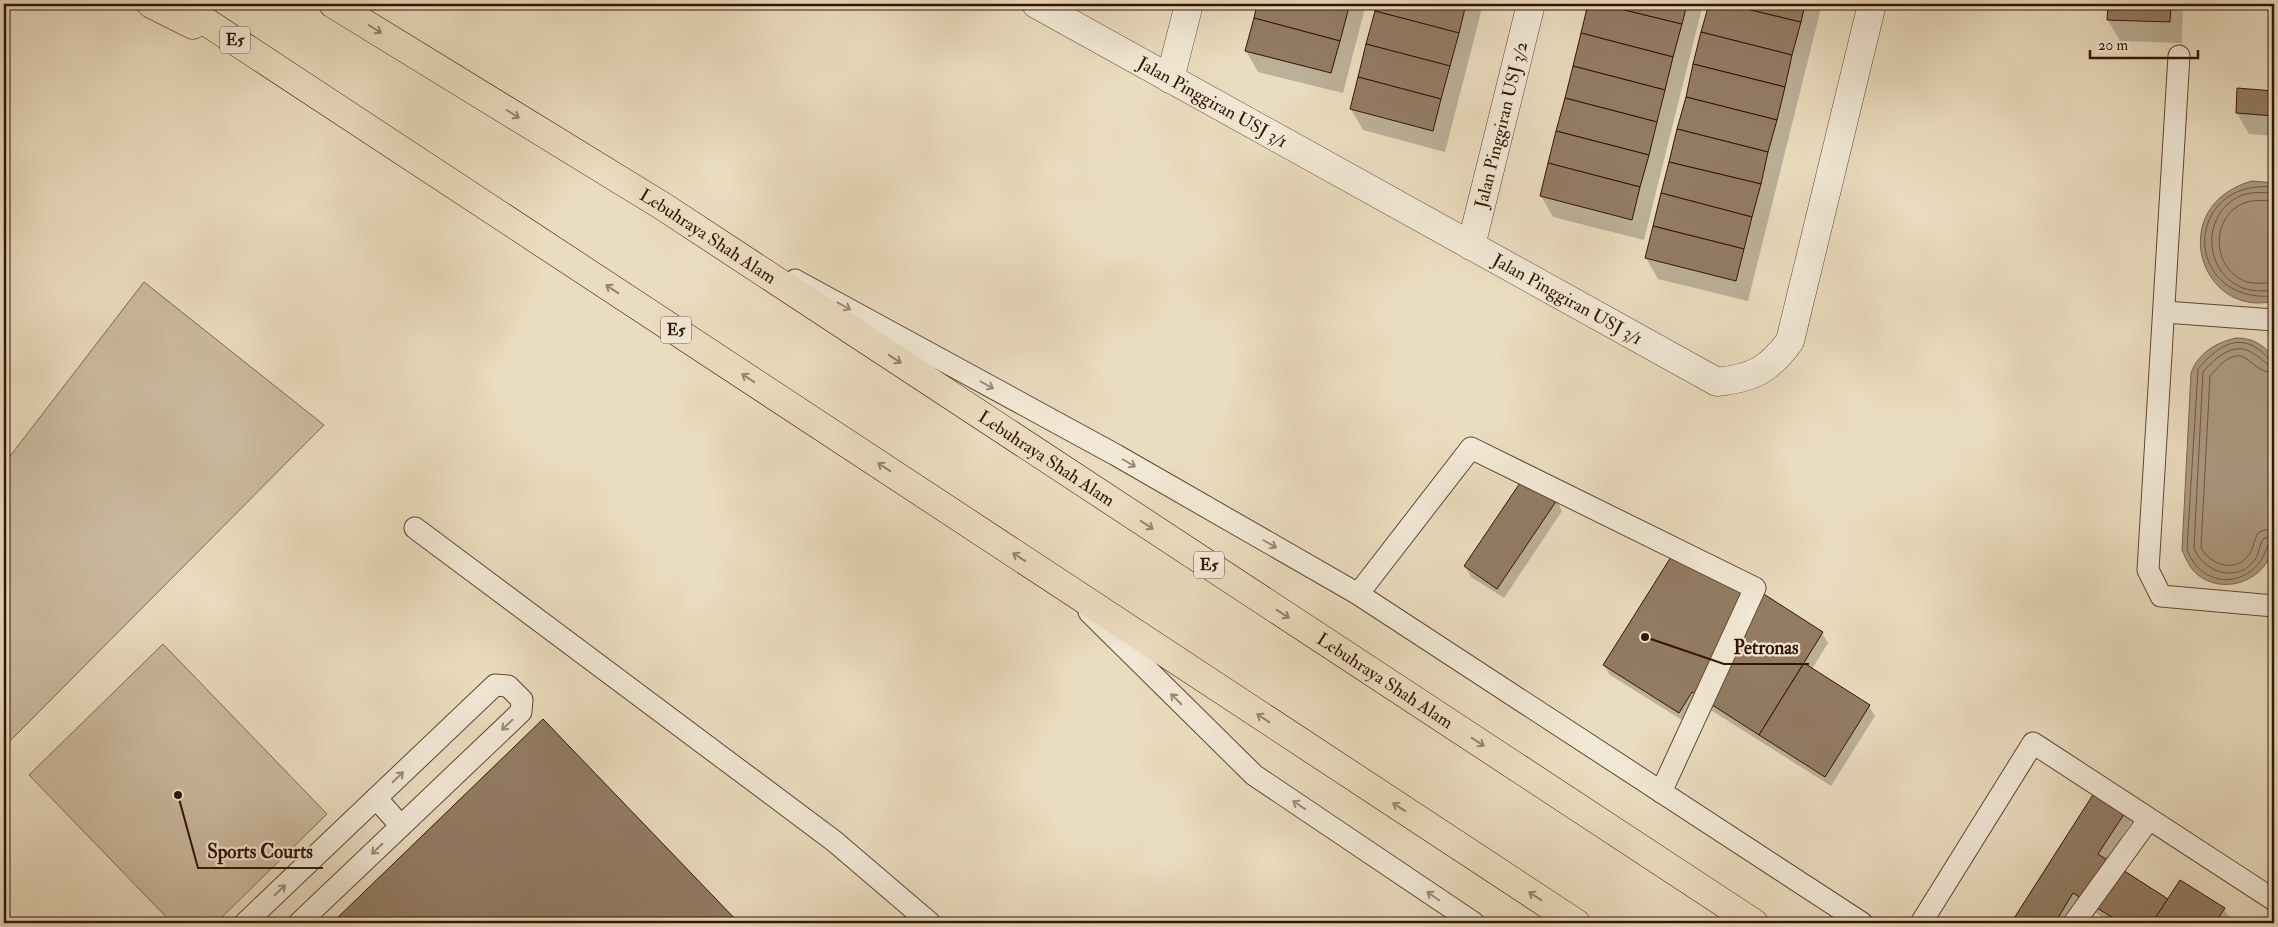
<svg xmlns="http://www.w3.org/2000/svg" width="2278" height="927" font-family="'IM FELL Double Pica',serif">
<rect width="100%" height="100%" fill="#eadcbe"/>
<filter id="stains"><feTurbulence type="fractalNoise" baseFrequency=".004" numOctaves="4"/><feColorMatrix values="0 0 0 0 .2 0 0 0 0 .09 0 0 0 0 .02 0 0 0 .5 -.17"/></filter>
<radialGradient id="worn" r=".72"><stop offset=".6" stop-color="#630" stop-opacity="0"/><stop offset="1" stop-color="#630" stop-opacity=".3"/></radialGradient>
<!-- green -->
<g fill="#cbba9e" stroke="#806750">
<path d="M144,282L324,425L4,747V464Z"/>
<path d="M163,644L327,814L216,923H172L29,775Z"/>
</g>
<!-- water -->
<g fill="#ac987e" stroke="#7c634c">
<path d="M2252,181L2274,183V301C2200,319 2164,206 2252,181Z"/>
<path d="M2236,338C2253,338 2262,344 2274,357C2274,401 2274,446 2274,490C2274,507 2277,539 2271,554C2260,583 2222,594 2198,575C2190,569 2186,559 2182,550L2191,373C2198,353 2217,342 2236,338Z"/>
</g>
<!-- shadow -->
<g fill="#0003">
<path d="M1259,4H1366L1343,93L1258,72L1246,51Z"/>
<path d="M1378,4H1483L1445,152L1363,130L1351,109Z"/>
<path d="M1590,4H1703L1644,240L1553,217L1541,196Z"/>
<path d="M1710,4H1822L1748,301L1658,279L1646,258Z"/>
<path d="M2109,4H2183L2182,43L2120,41L2108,20Z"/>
<path d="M2239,90L2274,92V136L2249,134L2237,113Z"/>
<path d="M1557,501L1562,511L1504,598L1471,577L1465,566Z"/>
<path d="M1822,633L1828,643L1812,669L1869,706L1875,716L1831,786L1698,702L1685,722L1610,675L1604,665Z"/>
<path d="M543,721L737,923H334Z"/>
<path d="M2103,780L2139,810L2106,861L2169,900L2224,909L2230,919L2227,923H2112L2080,903L2067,923H2013Z"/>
</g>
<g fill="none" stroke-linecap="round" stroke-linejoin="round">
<!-- shore -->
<g stroke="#705640" stroke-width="1">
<path d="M2274,187C2182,178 2181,304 2274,296"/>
<path d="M2274,193C2263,193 2251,191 2240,196C2200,215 2204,273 2243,288C2253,292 2264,291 2274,290"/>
<path d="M2274,201C2264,201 2254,199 2244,203C2209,218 2212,270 2247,282C2256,284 2265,283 2274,283"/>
<path d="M2274,360C2267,359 2264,353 2258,349C2235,332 2213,351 2198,369L2187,549C2202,593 2257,588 2268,544L2274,541"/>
<path d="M2274,366C2265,365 2262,358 2254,354C2235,340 2216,357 2203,372L2194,548C2202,571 2236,584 2254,561C2259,554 2259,547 2263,539L2274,534"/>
<path d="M2274,373C2246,372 2246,333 2210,376L2201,547C2208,564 2234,573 2247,557C2254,550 2253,540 2259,532L2274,527"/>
</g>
</g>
<!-- building -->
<g fill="#937c64" stroke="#341402">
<path d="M1257,4H1334L1349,7L1340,41L1254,18Z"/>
<path d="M1377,4H1466L1459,33L1375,11Z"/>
<path d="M1588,4H1600L1682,24L1673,57L1581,33Z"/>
<path d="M1600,4H1687L1682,24Z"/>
<path d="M1709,4H1726L1801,22L1792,55L1701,32Z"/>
<path d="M1726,4H1805L1801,22Z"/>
<path d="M2108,4H2171L2170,22L2107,20Z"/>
<path d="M1375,11L1459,33L1450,66L1366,44Z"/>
<path d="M1254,18L1340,41L1331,73L1245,51Z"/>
<path d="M1701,32L1792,55L1785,87L1693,64Z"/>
<path d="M1581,33L1673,57L1665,90L1573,66Z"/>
<path d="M1366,44L1450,66L1441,99L1358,77Z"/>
<path d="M1693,64L1785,87L1777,120L1686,97Z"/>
<path d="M1573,66L1665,90L1657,122L1565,98Z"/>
<path d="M1358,77L1441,99L1433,131L1350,109Z"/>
<path d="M2237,88L2274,91V116L2236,113Z"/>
<path d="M1686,97L1777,120L1768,152L1677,129Z"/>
<path d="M1565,98L1657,122L1649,155L1556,131Z"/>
<path d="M1677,129L1768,152L1761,184L1669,162Z"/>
<path d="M1556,131L1649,155L1640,187L1548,163Z"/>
<path d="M1669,162L1761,184L1752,217L1661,193Z"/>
<path d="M1548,163L1640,187L1632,220L1540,196Z"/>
<path d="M1661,193L1752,217L1744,249L1653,226Z"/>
<path d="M1653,226L1744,249L1736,281L1645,258Z"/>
<path d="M1524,477L1557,500L1497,589L1464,566Z"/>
<path d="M1681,541L1823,632L1759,735L1692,692L1679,713L1603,665Z"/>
<path d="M1804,663L1870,705L1825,777L1759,735Z"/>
<path d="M543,719L739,923H332Z"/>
<path d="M2103,779L2134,799L2098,854L2168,899L2152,923H2121L2073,893L2055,923H2011Z"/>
<path d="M2180,880L2225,908L2215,923H2152Z"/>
</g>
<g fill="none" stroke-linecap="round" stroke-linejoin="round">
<!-- lane casing -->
<g stroke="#624631" stroke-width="23">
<g id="lane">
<path d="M2179,56L2148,570L2161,596L2274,606"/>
<path d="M795,280L1116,455L1358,594L1862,923"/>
<path d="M2165,312L2274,320"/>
<path d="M415,528L834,841L930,923"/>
<path d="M1358,594L1471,448L1755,588L1661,792"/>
<path d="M1089,612L1254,775L1474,923"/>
<path d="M376,798L401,826"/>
<path d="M245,923L495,685L508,686L522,700L521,712L299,923"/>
<path d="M1921,923L2033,743L2274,900"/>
<path d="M2074,923L2149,819"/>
</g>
</g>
<!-- street casing -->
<g stroke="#624631" stroke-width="29">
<g id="street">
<path id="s1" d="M1036,4L1717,382C1753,378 1769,370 1790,341L1872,4"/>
<path d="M1170,79L1189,4"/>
<path id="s2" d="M1471,246L1531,4"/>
</g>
</g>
<!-- highway casing -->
<g stroke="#341402" stroke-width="29">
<g id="highway">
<path d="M151,4L193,25"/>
<path d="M179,4L1576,923"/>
<path id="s3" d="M333,4L664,207L1754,923"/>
</g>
</g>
<!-- lane -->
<use href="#lane" stroke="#f1e8d5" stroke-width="21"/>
<!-- street -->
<use href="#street" stroke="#f1e8d5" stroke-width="28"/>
<!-- highway -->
<use href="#highway" stroke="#eadcbe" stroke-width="28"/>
</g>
<!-- one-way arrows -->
<defs><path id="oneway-shaft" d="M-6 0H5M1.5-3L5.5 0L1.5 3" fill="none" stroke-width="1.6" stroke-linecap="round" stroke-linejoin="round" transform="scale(1.25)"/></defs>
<g stroke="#988269">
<use href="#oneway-shaft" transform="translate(375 29) rotate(32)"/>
<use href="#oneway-shaft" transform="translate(513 114) rotate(32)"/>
<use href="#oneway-shaft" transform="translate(612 289) rotate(-147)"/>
<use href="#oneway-shaft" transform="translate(895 359) rotate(33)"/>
<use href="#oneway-shaft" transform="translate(748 378) rotate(-147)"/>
<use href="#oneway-shaft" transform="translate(884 467) rotate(-147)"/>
<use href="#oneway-shaft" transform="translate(1147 525) rotate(33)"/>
<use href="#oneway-shaft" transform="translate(1019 557) rotate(-147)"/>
<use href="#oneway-shaft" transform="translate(1283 614) rotate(33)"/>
<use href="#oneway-shaft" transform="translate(1263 718) rotate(-147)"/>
<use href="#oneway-shaft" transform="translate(1478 742) rotate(33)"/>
<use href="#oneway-shaft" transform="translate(1399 807) rotate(-147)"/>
<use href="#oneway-shaft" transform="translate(1535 896) rotate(-147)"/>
</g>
<g stroke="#9c8976">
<use href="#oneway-shaft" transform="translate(844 306) rotate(29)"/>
<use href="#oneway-shaft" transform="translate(987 385) rotate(29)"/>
<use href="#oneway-shaft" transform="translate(1129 463) rotate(30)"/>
<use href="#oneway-shaft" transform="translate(1270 544) rotate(30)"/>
<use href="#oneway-shaft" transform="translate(1176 699) rotate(-135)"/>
<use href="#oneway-shaft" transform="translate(507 725) rotate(136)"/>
<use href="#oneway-shaft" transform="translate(398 777) rotate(-44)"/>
<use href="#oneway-shaft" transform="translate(1299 805) rotate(-146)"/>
<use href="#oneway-shaft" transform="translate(377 849) rotate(136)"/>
<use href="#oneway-shaft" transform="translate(280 890) rotate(-44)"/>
<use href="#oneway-shaft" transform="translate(1433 896) rotate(-145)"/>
</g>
<g text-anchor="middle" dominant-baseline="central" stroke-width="4.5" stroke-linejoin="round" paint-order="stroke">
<!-- shield labels -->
<g fill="#f1e8d5" stroke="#6d5441" stroke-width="1">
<rect x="220" y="26.5" width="30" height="27" rx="4"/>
<rect x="661" y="316.5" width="30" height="27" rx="4"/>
<rect x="1194" y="551.5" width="30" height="27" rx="4"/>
</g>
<g font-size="16" font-weight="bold" fill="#341402">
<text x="235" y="40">E5</text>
<text x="676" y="330">E5</text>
<text x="1209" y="565">E5</text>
</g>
<!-- street labels -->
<g font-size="18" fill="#341402" stroke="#f1e8d5">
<text stroke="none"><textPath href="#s1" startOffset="202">Jalan Pinggiran USJ 3/1</textPath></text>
<text stroke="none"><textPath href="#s2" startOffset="125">Jalan Pinggiran USJ 3/2</textPath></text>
<text stroke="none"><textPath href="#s3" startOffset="441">Lebuhraya Shah Alam</textPath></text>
<text stroke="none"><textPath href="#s1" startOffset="608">Jalan Pinggiran USJ 3/1</textPath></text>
<text stroke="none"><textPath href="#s3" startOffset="846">Lebuhraya Shah Alam</textPath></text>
<text stroke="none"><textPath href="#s3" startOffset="1251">Lebuhraya Shah Alam</textPath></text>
</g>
</g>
<!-- callouts -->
<path fill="none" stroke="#341402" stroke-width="2" d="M1645 637L1724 664H1809M178 795L198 868H323"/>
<g fill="#341402" stroke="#f1e8d5" stroke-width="2">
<circle cx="1645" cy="637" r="5"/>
<circle cx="178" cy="795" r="5"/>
</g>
<g font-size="19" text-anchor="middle" font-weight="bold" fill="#341402" stroke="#f1e8d5" stroke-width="4.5" stroke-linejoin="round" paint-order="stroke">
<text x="1766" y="654">Petronas</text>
<text x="260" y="858">Sports Courts</text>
</g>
<!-- margin -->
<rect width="2278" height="927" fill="none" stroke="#eadcbe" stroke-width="20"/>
<rect x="5" y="5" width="2268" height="917" fill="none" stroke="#341402" stroke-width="2.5"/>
<rect x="10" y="10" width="2258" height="907" fill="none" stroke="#341402"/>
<!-- scale -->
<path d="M2090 50v8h108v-8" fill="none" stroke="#341402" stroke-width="2.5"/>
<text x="2098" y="50" font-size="15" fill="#341402" stroke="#f1e8d5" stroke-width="4" paint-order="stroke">20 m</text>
<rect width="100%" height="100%" filter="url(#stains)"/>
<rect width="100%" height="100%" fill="url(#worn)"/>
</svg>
